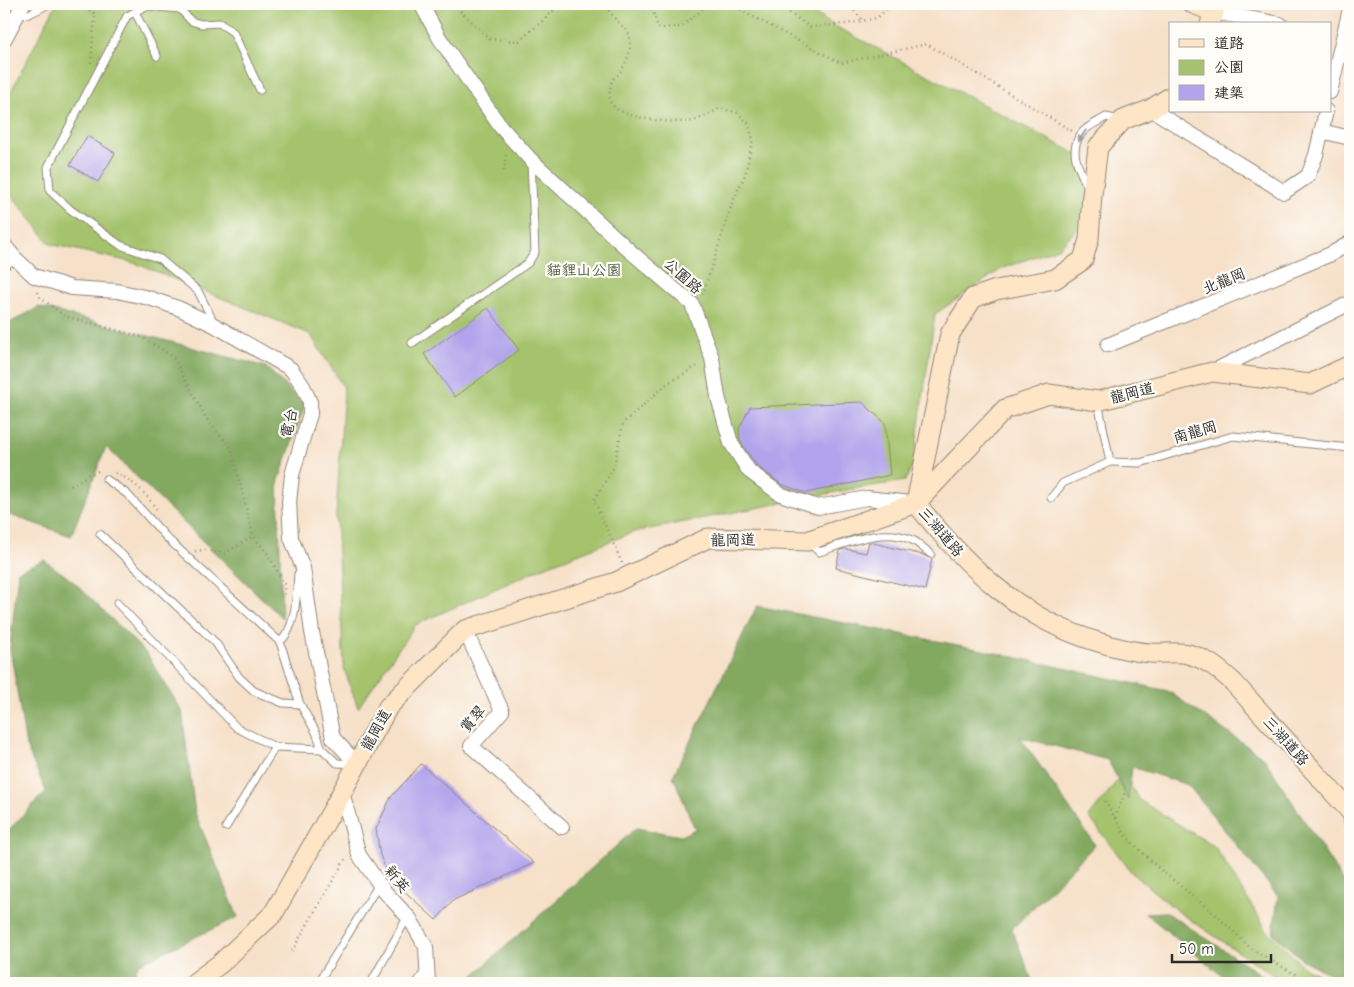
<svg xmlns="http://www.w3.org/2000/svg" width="1354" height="987" font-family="'Comic Neue','LXGW WenKai TC',sans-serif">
<rect width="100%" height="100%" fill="#fdfcf7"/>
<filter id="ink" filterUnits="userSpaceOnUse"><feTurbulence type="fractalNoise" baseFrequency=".02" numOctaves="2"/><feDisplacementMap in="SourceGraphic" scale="10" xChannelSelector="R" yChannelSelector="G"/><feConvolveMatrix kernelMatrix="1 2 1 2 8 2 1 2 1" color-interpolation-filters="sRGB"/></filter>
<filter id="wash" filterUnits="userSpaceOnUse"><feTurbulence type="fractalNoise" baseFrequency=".0096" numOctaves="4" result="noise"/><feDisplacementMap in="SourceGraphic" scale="20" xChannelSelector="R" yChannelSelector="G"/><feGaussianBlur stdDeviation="1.12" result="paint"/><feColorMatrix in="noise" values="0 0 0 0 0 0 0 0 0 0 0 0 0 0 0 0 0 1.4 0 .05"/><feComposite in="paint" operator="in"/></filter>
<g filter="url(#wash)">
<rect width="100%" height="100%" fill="#f6e0c8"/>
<!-- green -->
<g fill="#a4c36c" stroke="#68774c">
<path d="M56,4H800L833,25L1082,157L1090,217L1058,248L1003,268L935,314L913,466L905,481L852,489L634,532L544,567L415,625L358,708L344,668L336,516L344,388L310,334L135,263L50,244L4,185V105Z"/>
<path d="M1123,773L1139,800L1215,847L1268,932L1305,968L1336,983H1285L1180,913L1133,874L1089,817Z"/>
</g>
<!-- forest -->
<g fill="#83a960" stroke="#576a46">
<path d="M39,307L266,367L305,405L278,483L282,618L106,447L71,536L4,513V326Z"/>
<path d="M44,560L74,582L147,654L182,711L195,813L238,917L138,964L132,983H4V835L46,791L26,746L10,648L18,571Z"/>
<path d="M757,606L968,647L1168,691L1264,758L1350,892V983H1347L1303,960L1273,934L1278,896L1188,785L1132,767L1128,800L1108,760L1020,737L1095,845L1012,929L1033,983H472V977L636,828L681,836L695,829L673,776Z"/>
<path d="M1166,912L1274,983H1231L1145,913Z"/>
</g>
<g id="blocks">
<!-- building -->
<g fill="#b2a4ec">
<path d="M87,136L115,153L98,182L70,165Z"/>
<path d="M488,308L519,350L455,397L424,354Z"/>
<path d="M862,402L885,423L890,475L806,493L781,484L757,466L740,441L739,429L750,407Z"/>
<path d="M869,542L923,555L932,559L925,590L836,568L840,550L846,549L866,553Z"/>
<path d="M421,764L534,863L454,900L436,920L388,876L380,855L376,829L391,797Z"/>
</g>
</g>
</g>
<g filter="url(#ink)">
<use href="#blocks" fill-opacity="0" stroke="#90867a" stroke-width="1"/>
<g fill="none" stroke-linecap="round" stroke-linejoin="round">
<!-- lane casing -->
<g stroke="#90867a" stroke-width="9">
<g id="lane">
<path d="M185,4L180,9L146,6L127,16L48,167L50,191L71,210L120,245L160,259L198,291L214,323"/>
<path d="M180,9L191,21L201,24L219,23L233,32L260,90"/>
<path d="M135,12L157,56"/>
<path d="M17,15L29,14L49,4"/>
<path d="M1234,15L1240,4"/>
<path d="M1089,189C1079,170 1065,147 1086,129C1092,124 1100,121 1106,117L1120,120"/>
<path d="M4,267L15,258"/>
<path d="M412,343L528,263L535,252L531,161"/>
<path d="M1098,402L1110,462L1140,463L1233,436L1350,448"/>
<path d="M106,479L127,494L168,539L280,642C297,626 296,596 298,574L301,570"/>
<path d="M1051,498L1063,483L1110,462"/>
<path d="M100,534L215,642L239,677L254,691L283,703L300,704"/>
<path d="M809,543L819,552C847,543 884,526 912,540C919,543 925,550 931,554"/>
<path d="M117,603L237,728L275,747L322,749"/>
<path d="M280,642L300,704L316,732L322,749L337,763L356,764"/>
<path d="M1346,812L1350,836"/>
<path d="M226,827L275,747"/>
<path d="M320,980L379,884"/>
<path d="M371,983L408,916"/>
<path d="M417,983L425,971"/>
</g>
</g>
<!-- street casing -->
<g stroke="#90867a" stroke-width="16">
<g id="street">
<path d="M421,4L440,39L500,126L531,160L631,252L692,304L712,358L718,397L731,443L749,471L780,494L818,507L867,498L911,503"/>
<path d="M1214,12L1280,24"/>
<path d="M4,40L23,4"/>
<path d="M1330,92L1350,9"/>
<path d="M1151,109L1284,192L1308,176L1316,155L1326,111"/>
<path d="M1321,131L1350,138"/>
<path d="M4,245L15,258L34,276L72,288L117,291L149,298L178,308L214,325L291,369L303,386L310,402V414L292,475L289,502L291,538L303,568L312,632L333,738L357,764"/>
<path d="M1108,345L1331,254L1350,243"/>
<path d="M1212,372L1350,303"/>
<path d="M465,630L502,711L471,746L562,827"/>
<path d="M342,792L359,855L385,892L410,919L426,947L428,983"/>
</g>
</g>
<!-- secondary casing -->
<g stroke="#90867a" stroke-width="21">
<g id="secondary">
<path d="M1193,4L1214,12L1210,24"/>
<path d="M1170,97L1151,109L1123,120L1098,147L1092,195L1089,239L1083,260L1055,279L996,290L973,298L950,334L916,503C966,566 1020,619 1098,642C1114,647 1134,652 1150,653C1162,654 1177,651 1188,654C1207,659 1220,670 1233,682L1350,811"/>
<path d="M194,983L221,963L273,914L333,809L388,707L465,630L616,582L708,538L807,541L916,503L1005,409L1049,394L1098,401L1212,372L1310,384L1350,365"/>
</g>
</g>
<!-- path -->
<g stroke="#90867a" stroke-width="2.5" stroke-dasharray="1 4" stroke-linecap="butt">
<path d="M76,4L80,8L92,11L95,15L91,63"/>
<path d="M453,4L490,39L519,41L545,19L560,4"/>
<path d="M601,4C610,10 612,15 619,23C622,26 625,28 627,31C635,44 627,63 619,74C617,76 615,77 613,79C610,84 609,95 610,101C616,119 676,124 692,121C702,119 711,113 720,108L738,113L748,123L753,139L745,175L733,201L702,297"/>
<path d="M651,4L658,28L681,27L709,4"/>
<path d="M732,4L746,13L841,63L927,44L1072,131"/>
<path d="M777,4L810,27L847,24L877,18L892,4"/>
<path d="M847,4L864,21"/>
<path d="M504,171L506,154"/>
<path d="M38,292L40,297L64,316L142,337L173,357L209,423L231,447L253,536L269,555L284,584L285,598"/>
<path d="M115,473C134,481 147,494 158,512"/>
<path d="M71,486L88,475L101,470"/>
<path d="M195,551L206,550L224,554L253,536"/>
<path d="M622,563L594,500L614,467L623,423L668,383L699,365"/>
<path d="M1105,801L1125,835L1156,866L1216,915L1252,949L1310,983"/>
<path d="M1115,818L1126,790"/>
<path d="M292,951L346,858"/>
</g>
<!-- lane -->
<use href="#lane" stroke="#fff" stroke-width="7"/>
<!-- street -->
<use href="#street" stroke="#fff" stroke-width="14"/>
<!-- secondary -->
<use href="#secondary" stroke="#fde5c5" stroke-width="19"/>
</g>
<!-- one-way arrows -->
<defs><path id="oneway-solid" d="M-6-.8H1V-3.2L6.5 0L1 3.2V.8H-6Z" transform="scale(1.25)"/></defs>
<use fill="#a0a0a0" href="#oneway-solid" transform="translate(1082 136) rotate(124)"/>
</g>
<g text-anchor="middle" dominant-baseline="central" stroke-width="4.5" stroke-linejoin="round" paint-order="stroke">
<!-- park labels -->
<g font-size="15" fill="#556042" stroke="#fdfcf7">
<text x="584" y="270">貓貍山公園</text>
</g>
<!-- street labels -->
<g font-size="15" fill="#2b2b2b" stroke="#fdfcf7">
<text transform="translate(683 276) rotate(42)">公園路</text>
<text transform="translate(1224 281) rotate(-22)">北龍岡</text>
<text transform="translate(1132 393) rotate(-14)">龍岡道</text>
<text transform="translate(289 423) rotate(-78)">電台</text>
<text transform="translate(1195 432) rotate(-16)">南龍岡</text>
<text transform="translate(941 532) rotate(49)">三湖道路</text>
<text transform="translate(733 540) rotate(-1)">龍岡道</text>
<text transform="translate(473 719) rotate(-49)">賞翠</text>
<text transform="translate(376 730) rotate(-61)">龍岡道</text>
<text transform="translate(1286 741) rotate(48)">三湖道路</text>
<text transform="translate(397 879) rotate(51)">新英</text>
</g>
</g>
<!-- margin -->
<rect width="1354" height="987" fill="none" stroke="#fdfcf7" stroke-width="20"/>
<!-- legend -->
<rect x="1169" y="22" width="162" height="90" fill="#fdfcf7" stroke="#a9a8a5"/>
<rect x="1179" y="39" width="25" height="8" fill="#fde5c5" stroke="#a9a8a5"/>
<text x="1214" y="48" font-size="15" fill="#2b2b2b">道路</text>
<rect x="1179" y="60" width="25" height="15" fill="#a4c36c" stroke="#a9a8a5"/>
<text x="1214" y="72" font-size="15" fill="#2b2b2b">公園</text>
<rect x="1179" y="85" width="25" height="15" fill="#b2a4ec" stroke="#a9a8a5"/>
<text x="1214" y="98" font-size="15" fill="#2b2b2b">建築</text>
<!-- scale -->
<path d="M1172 954v8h99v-8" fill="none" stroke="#2b2b2b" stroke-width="2.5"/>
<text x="1179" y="954" font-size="15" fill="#2b2b2b" stroke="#fdfcf7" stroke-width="4" paint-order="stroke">50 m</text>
</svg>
